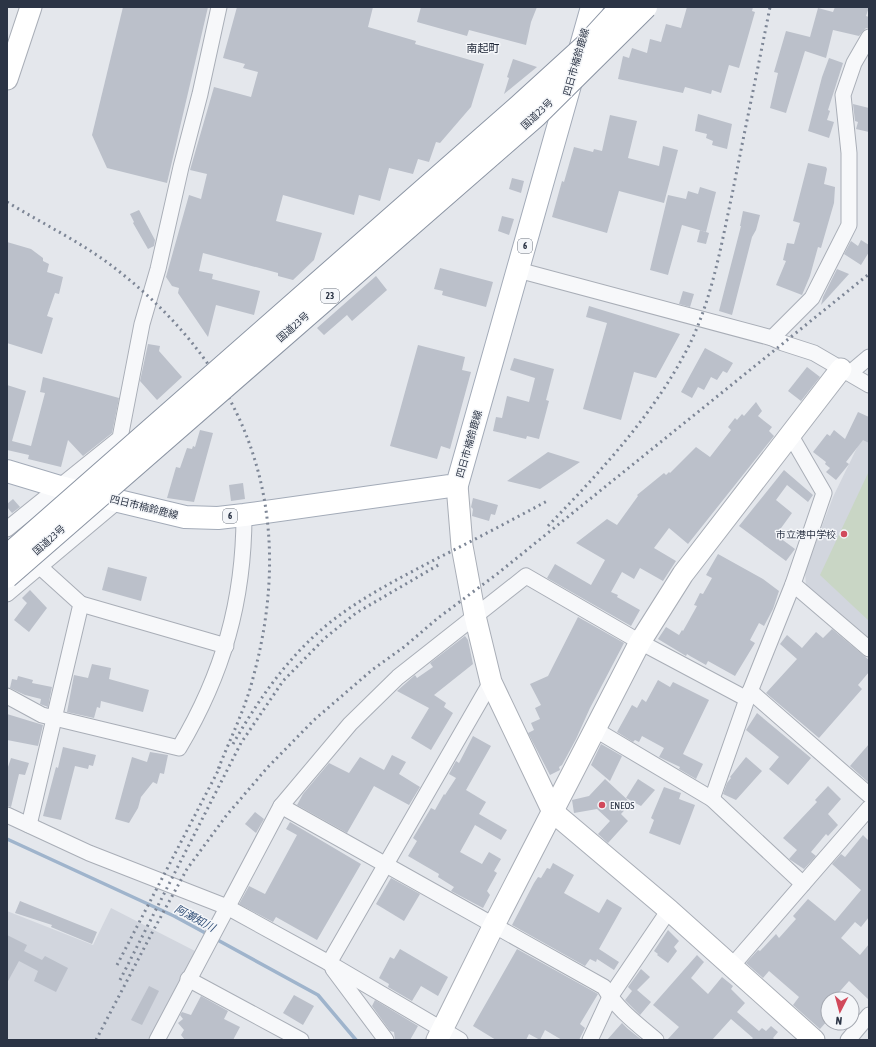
<svg xmlns="http://www.w3.org/2000/svg" width="876" height="1047" font-family="'Asap Condensed','Noto Sans JP',sans-serif">
<rect width="100%" height="100%" fill="#e4e7ec"/>
<!-- built -->
<g fill="#d2d6de">
<path d="M869,423V643L806,587L805,571L833,497Z"/>
<path d="M111,908L195,951L148,1040H7V911L93,945Z"/>
</g>
<!-- green -->
<path fill="#c9d6c5" d="M869,471V621L820,575Z"/>
<g fill="none" stroke-linecap="round" stroke-linejoin="round">
<!-- stream -->
<g stroke="#9fb4cc" stroke-width="3.5">
<path d="M7,839L174,916L209,935"/>
<path d="M214,938L318,995L356,1040"/>
</g>
</g>
<!-- building -->
<g fill="#bbc0ca">
<path d="M123,7H208L167,183L107,168L92,135Z"/>
<path d="M237,7H373L368,27L416,41L415,44L484,64L471,107L440,143L436,142L429,162L418,159L413,174L389,168L380,201L359,195L354,215L283,195L276,221L322,233L314,260L293,280L278,276V273L203,253L199,271L213,274L212,279L260,291L254,315L216,305L208,337L178,293L179,288L172,286L166,277L189,195L201,199L207,174L190,170L214,87L251,97L258,72L243,68L245,64L223,58Z"/>
<path d="M421,7H537L531,22L526,45L469,30L467,36L417,22Z"/>
<path d="M687,7H753L752,11L755,12L739,68L729,65L721,93L712,90L711,94L685,87L683,93L618,79L623,56L629,58L632,48L647,53L650,39L661,42L666,24L681,28Z"/>
<path d="M835,7H869L866,16L869,17V28H866L859,36L833,30L826,58L805,51L786,113L770,108L778,73L774,72L786,31L810,37L818,8L833,12Z"/>
<path d="M829,58L843,63L828,110L830,111L827,120L834,122L829,138L808,131L822,77Z"/>
<path d="M513,59L537,67L504,94L509,78L507,77Z"/>
<path d="M853,104L869,108V132L856,129L858,122L855,121Z"/>
<path d="M698,114L732,124L727,149L712,145L713,141L706,138L707,134L695,131Z"/>
<path d="M610,115L637,121L628,158L659,166L663,146L678,150L664,203L619,191L607,233L552,217L562,181L564,182L574,147L593,152L594,149L602,151Z"/>
<path d="M808,163L826,167L827,169L824,184L835,187L834,203L821,248L818,247L810,276L802,295L776,285L786,261L783,260L787,243L794,244L800,223L793,221Z"/>
<path d="M512,178L524,181L521,193L509,189Z"/>
<path d="M700,187L716,192L706,232L682,225L668,275L650,270L668,195L686,199L688,191L698,194Z"/>
<path d="M139,210L155,240L154,246L148,249L133,223L134,222L130,214Z"/>
<path d="M743,211L760,215L756,230L752,237L732,315L719,311L741,226H740Z"/>
<path d="M502,216L514,219L509,235L498,231Z"/>
<path d="M700,230L709,233L706,244L697,242Z"/>
<path d="M861,240L869,245V252L861,265L844,254L851,241L858,246Z"/>
<path d="M7,242L31,249L43,258V261L49,264L47,272L63,277L59,294L55,293L47,316L53,318L42,354L7,343Z"/>
<path d="M440,268L493,282L486,307L442,295L443,291L434,289Z"/>
<path d="M837,269L849,274L821,305L823,297Z"/>
<path d="M376,276L387,290L352,321L347,315L324,335L317,328Z"/>
<path d="M683,291L694,294L690,307L679,304Z"/>
<path d="M589,306L680,334L656,378L634,372L621,420L583,409L607,323L586,317Z"/>
<path d="M148,344L160,346L159,351L182,377L157,400L140,381Z"/>
<path d="M418,345L465,357L462,370L471,372L450,449L441,446L437,459L390,446Z"/>
<path d="M705,348L733,363L727,373L723,371L717,380L711,377L704,390L698,387L692,398L681,392Z"/>
<path d="M514,358L554,369L546,400L549,401L539,439L527,436L526,439L493,431L496,417L502,418L507,396L529,402L535,378L510,370Z"/>
<path d="M807,367L820,377L801,401L788,391Z"/>
<path d="M43,377L119,398L112,433L83,456L68,440L61,467L28,459L29,455L7,450V385L26,391L12,441L31,446L45,393L40,392Z"/>
<path d="M756,402L762,411L758,416L772,427L769,431L774,436L688,544L669,528L654,548L676,561L663,581L640,568L634,579L622,572L611,592L618,595L617,597L640,610L631,626L547,578L555,564L591,585L605,560L576,543L607,519L617,525L638,496L637,495L664,473L666,475L669,472L670,473L696,447L710,457L731,430L728,427L735,418L737,420L742,414L744,416Z"/>
<path d="M858,412L869,417V443L863,440L846,462L849,464L836,480L826,472L830,468L825,464L826,462L813,452L827,434L830,436L834,430L845,439Z"/>
<path d="M200,430L213,433L194,502L167,498L176,467L180,468L187,448L192,449L193,446L195,447Z"/>
<path d="M548,452L580,462L540,489L507,481Z"/>
<path d="M784,470L813,495L808,502L787,485L776,500L792,513L776,535L795,549L786,561L739,526Z"/>
<path d="M243,483L245,499L231,501L229,485Z"/>
<path d="M473,498L498,505L495,515L491,514L489,521L472,516L473,509L471,507Z"/>
<path d="M13,499L20,507L12,513L7,507V504Z"/>
<path d="M718,554L763,579L779,591L773,609L764,626L759,623L750,640L755,643L735,676L708,661L706,665L690,656L687,654L686,656L658,639L666,627L679,635L682,630L683,631L697,606L694,605L700,593L703,594L712,578L706,575Z"/>
<path d="M108,567L147,577L141,601L102,590Z"/>
<path d="M30,590L47,608L29,632L14,620L27,603L22,598Z"/>
<path d="M578,617L624,643L590,708L576,739L562,765L559,767L560,770L550,775L528,733L534,730L531,723L540,719L535,708L541,705L530,684L548,676Z"/>
<path d="M832,629L869,660V672L858,685L862,689L819,738L766,693L797,659L780,644L787,635L802,648L816,632L823,638Z"/>
<path d="M465,636L468,640L473,664L434,695L446,703L444,707L453,713L431,750L411,738L429,708L397,691L415,675L417,678L433,667L430,663Z"/>
<path d="M92,664L111,668L109,679L149,690L143,712L101,701L100,708L97,707L94,718L67,712L74,675L88,678Z"/>
<path d="M18,676L33,680L32,683L52,687L48,707L40,704L41,699L25,695L10,688L12,679L17,680Z"/>
<path d="M658,680L670,687L673,682L709,700L683,754L703,764L696,779L679,769L680,767L659,757L664,748L642,736L639,742L635,740L633,742L617,732L632,705L637,708L642,699L646,702Z"/>
<path d="M757,713L811,758L788,785L769,769L779,757L746,730Z"/>
<path d="M7,714L43,725L38,746L7,740Z"/>
<path d="M473,736L491,746L466,790L486,802L479,814L507,830L501,840L475,825L460,852L482,864L489,852L501,859L494,871L497,873L487,891L490,895L483,908L451,891L454,887L438,877L439,874L408,856L417,841L413,838L431,808L435,810L444,794L445,795L456,778L449,774L456,761L459,763Z"/>
<path d="M601,744L622,756L610,781L591,765Z"/>
<path d="M869,744V783L850,766Z"/>
<path d="M63,747L96,755L93,766L89,765L88,769L75,766L61,820L43,816L56,767L58,768Z"/>
<path d="M150,752L168,755L164,774L160,773L157,784L153,782L141,797L138,808L129,823L115,819L132,757L147,762Z"/>
<path d="M392,755L406,762L399,774L420,787L409,805L374,786L347,833L297,805L303,794L329,763L349,773L360,757L384,770Z"/>
<path d="M746,757L762,771L736,800L723,794L727,783L731,778L730,777Z"/>
<path d="M11,758L29,763L25,775L19,774L11,807L7,806V770Z"/>
<path d="M605,779L631,803L621,814L628,821L608,843L598,834L610,821L597,809L574,813L572,800L589,796Z"/>
<path d="M638,779L655,790L641,806L626,798Z"/>
<path d="M828,786L841,799L828,814L838,825L828,836L826,834L811,852L816,856L804,869L789,859L797,850L783,838L817,802L815,800Z"/>
<path d="M664,787L681,793L679,799L695,805L680,845L649,833L654,820L651,818Z"/>
<path d="M255,812L264,819L256,833L245,824Z"/>
<path d="M290,822L361,864L317,940L276,917L273,922L239,904L249,886L265,894L297,835L286,829Z"/>
<path d="M863,835L869,841V917L861,927L855,922L841,938L860,955L869,944V1000L849,981L833,999H828V1020L820,1029L793,1005L799,997L769,971L763,978L746,963L758,950L760,951L776,934L779,938L796,919L793,916L808,899L835,921L861,890L832,864L841,854L845,857Z"/>
<path d="M553,863L574,875L564,893L599,913L607,899L622,908L599,949L619,962L614,970L597,959L596,962L590,959L585,966L512,925L534,883L538,877L541,878L547,868L550,869Z"/>
<path d="M391,878L420,894L404,921L376,904Z"/>
<path d="M20,901L97,932L92,944L51,927L52,925L15,913Z"/>
<path d="M668,930L679,941L674,947L677,951L668,963L657,955L658,954L654,951Z"/>
<path d="M7,935L27,945L24,951L42,960L45,956L68,968L56,992L34,981L38,971L19,961L7,983Z"/>
<path d="M400,949L448,977L438,996L421,986L412,1001L388,987L389,984L379,978L390,957L394,959Z"/>
<path d="M517,949L598,994L580,1024L585,1028L579,1040H562L545,1030L540,1040L529,1034L526,1040H496L473,1026Z"/>
<path d="M697,955L704,962L691,978L708,994L722,977L733,986L731,989L745,1003L737,1012L759,1031L762,1028L766,1031L771,1026L778,1032L773,1038L775,1040H751L753,1038L731,1019L712,1040H667L679,1027L653,1005Z"/>
<path d="M641,969L650,977L637,990L651,1002L640,1015L625,1000L632,991L628,987Z"/>
<path d="M149,986L159,991L142,1025L131,1020Z"/>
<path d="M294,995L314,1006L303,1025L283,1013Z"/>
<path d="M201,996L228,1011L224,1019L240,1027L233,1040H185L181,1035L184,1030L178,1023L183,1019L180,1015L182,1012L191,1015Z"/>
<path d="M375,1000L418,1026L410,1040H395L394,1032L390,1031L372,1006Z"/>
<path d="M622,1023L628,1029L642,1040H607Z"/>
</g>
<g fill="none" stroke-linecap="round" stroke-linejoin="round">
<!-- street casing -->
<g stroke="#a9aeb7" stroke-width="17">
<g id="street">
<path d="M518,270L772,338L783,343L814,353L869,385"/>
<path d="M772,338L812,298L849,225V153L843,95L854,63L869,37"/>
<path d="M850,373L869,357"/>
<path d="M7,529L120,438L142,324L158,269L181,167L200,94L219,7"/>
<path d="M793,584L869,649"/>
<path d="M7,594L119,500"/>
<path d="M81,604L226,646"/>
<path d="M750,691L869,795"/>
<path d="M7,696L42,715L179,748C223,674 244,601 244,515"/>
<path d="M596,730L712,799L803,884"/>
<path d="M712,799L747,699L793,584L824,493L791,436"/>
<path d="M281,806L604,987C616,1008 637,1024 656,1040"/>
<path d="M7,815L89,853L227,907L329,963L460,1040"/>
<path d="M29,825L81,604L39,566"/>
<path d="M329,963L491,682"/>
<path d="M731,967L869,808"/>
<path d="M333,969L386,1040"/>
<path d="M188,979L301,1040"/>
<path d="M157,1040L281,806L350,724L398,677L526,576L640,642L747,699"/>
<path d="M590,1040L610,997L669,910"/>
<path d="M848,1040L869,1015"/>
</g>
</g>
<!-- secondary casing -->
<g stroke="#a9aeb7" stroke-width="23">
<g id="secondary">
<path d="M7,79L31,7"/>
<path d="M457,485L462,546L475,616L491,682L553,812L669,910L814,1040"/>
<path d="M437,1040L494,925L640,642L683,574L841,369"/>
</g>
</g>
<!-- primary casing -->
<g stroke="#a3abb8" stroke-width="24">
<path id="primary" d="M7,471L60,487L185,517L218,518L244,515L457,485L592,7"/>
</g>
<!-- street -->
<use href="#street" stroke="#f7f8fa" stroke-width="15"/>
<!-- secondary -->
<use href="#secondary" stroke="#fff" stroke-width="21"/>
<!-- primary -->
<use href="#primary" stroke="#fff" stroke-width="22"/>
<!-- rail -->
<g stroke="#7d8696" stroke-width="3" stroke-dasharray="2 4" stroke-linecap="butt">
<path d="M7,202C43,224 83,243 116,269C251,374 298,513 253,678C245,710 229,741 217,772"/>
<path d="M548,526C597,475 648,421 683,357C711,307 721,246 733,190C745,129 758,68 770,7"/>
<path d="M233,744C257,702 285,661 322,629C356,600 396,580 436,559C474,540 512,520 549,500"/>
<path d="M117,965L220,767"/>
<path d="M120,980L241,743L283,681L325,638L356,613L440,564"/>
<path d="M96,1040L153,931L187,869L226,816L267,768L314,720L372,670L404,647L438,618L497,574L869,274"/>
</g>
<!-- highway-bridge casing -->
<g stroke="#8b94a3" stroke-width="24" stroke-linecap="butt">
<g id="highway-bridge">
<path d="M7,556L519,106L588,43L621,7"/>
<path d="M7,577L536,116L646,7"/>
</g>
</g>
<!-- highway-bridge -->
<use href="#highway-bridge" stroke="#fff" stroke-width="22"/>
</g>
<!-- markers -->
<g fill="#d1495b" stroke="#f4f6f9" stroke-width="1.5">
<circle cx="844" cy="534" r="4"/>
<circle cx="602" cy="805" r="4"/>
</g>
<g text-anchor="middle" dominant-baseline="central" stroke-width="3" stroke-linejoin="round" paint-order="stroke">
<!-- shield labels -->
<g fill="#f4f6f9" stroke="#676e7b" stroke-width="1">
<rect x="518" y="239" width="14" height="14" rx="3"/>
<rect x="321" y="289" width="18" height="14" rx="3"/>
<rect x="223" y="509" width="14" height="14" rx="3"/>
</g>
<g font-size="9" font-weight="bold" fill="#2b3445">
<text x="525" y="246">6</text>
<text x="330" y="296">23</text>
<text x="230" y="516">6</text>
</g>
<!-- street labels -->
<g font-size="10" fill="#2b3445" stroke="#f4f6f9">
<text transform="translate(576 62) rotate(-74)">四日市楠鈴鹿線</text>
<text transform="translate(537 114) rotate(-43)">国道23号</text>
<text transform="translate(293 327) rotate(-41)">国道23号</text>
<text transform="translate(469 444) rotate(-74)">四日市楠鈴鹿線</text>
<text transform="translate(144 507) rotate(14)">四日市楠鈴鹿線</text>
<text transform="translate(49 540) rotate(-41)">国道23号</text>
</g>
<!-- poi labels -->
<g font-size="10" fill="#2b3445" stroke="#f4f6f9" text-anchor="end">
<text x="836" y="534">市立港中学校</text>
<text x="610" y="805" text-anchor="start">ENEOS</text>
</g>
<!-- neighbourhood labels -->
<g font-size="11" fill="#1d2536" stroke="#f4f6f9">
<text x="483" y="48">南起町</text>
</g>
<!-- water labels -->
<g font-size="11" font-style="italic" fill="#34527a" stroke="#f4f6f9">
<text transform="translate(195 918) rotate(28)">阿瀬知川</text>
</g>
</g>
<!-- border -->
<rect width="876" height="1047" fill="none" stroke="#2b3445" stroke-width="16"/>
<!-- north arrow -->
<g transform="translate(840 1011) rotate(186)"><circle r="19" fill="#f4f6f9" stroke="#a4a8b1"/>
<path d="M0-3L7 15L0 10L-7 15Z" fill="#d1495b"/>
<text y="-6" font-size="11" font-weight="bold" text-anchor="middle" fill="#2b3445">N</text>
</g>
</svg>
